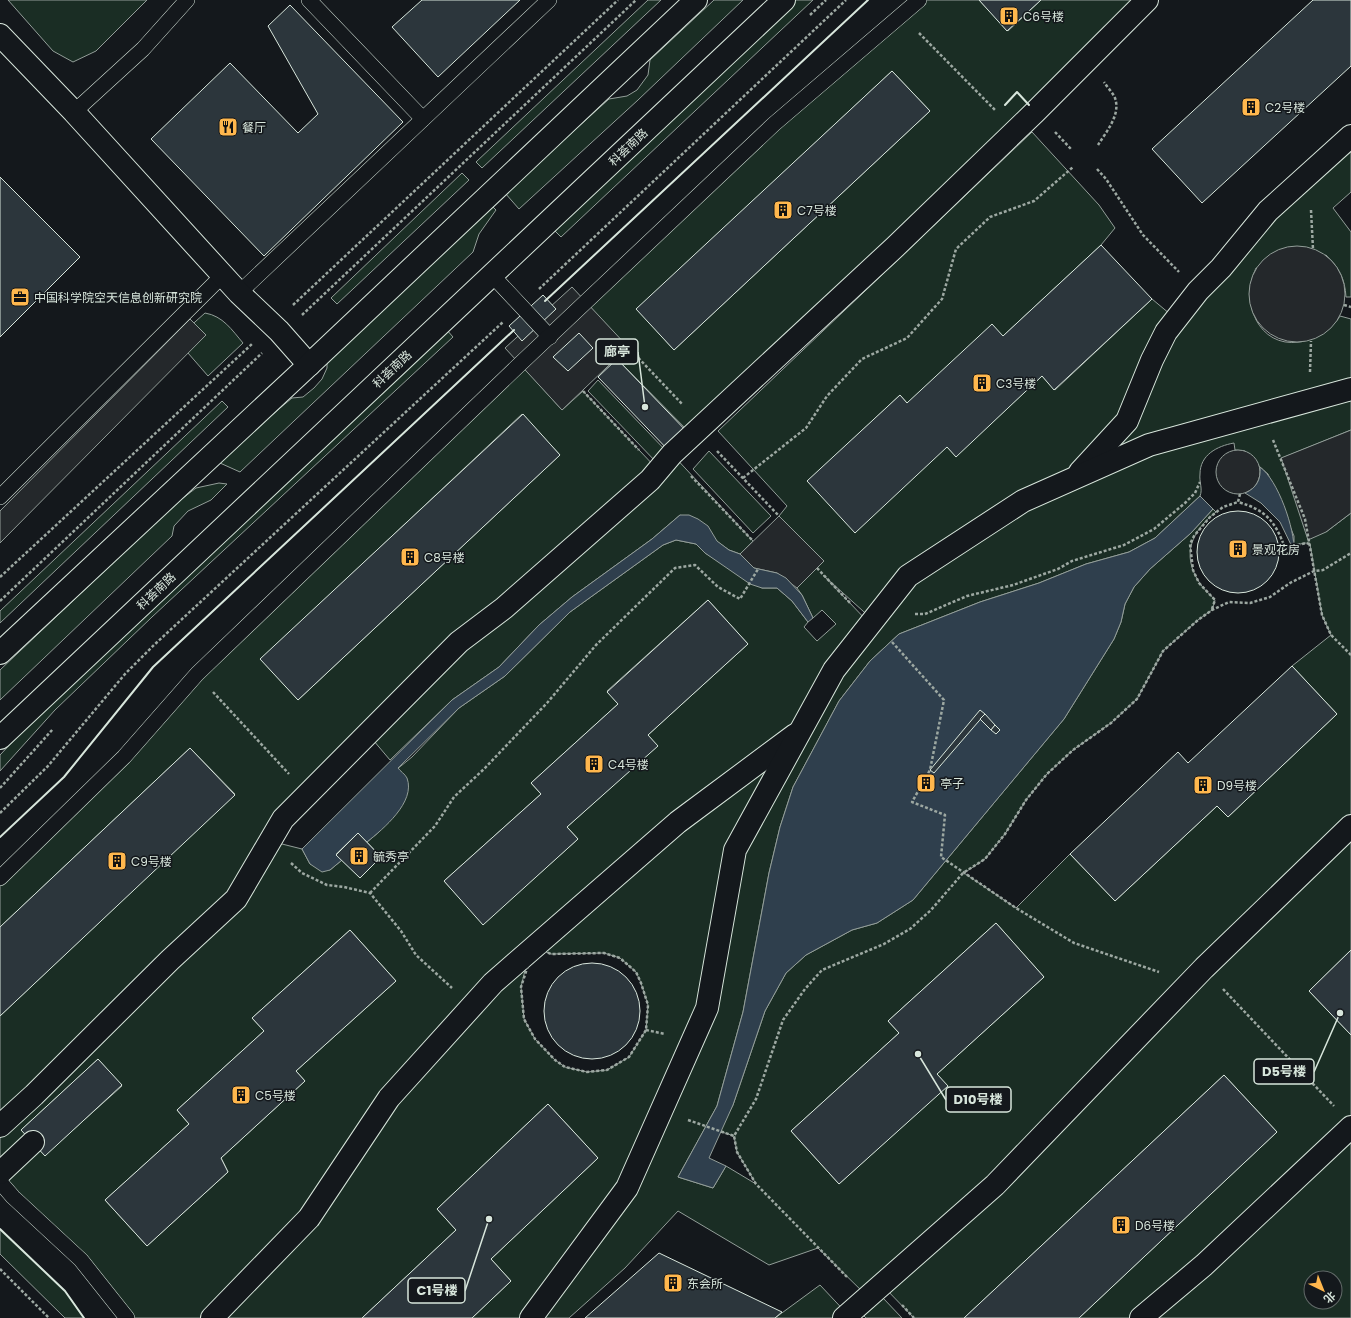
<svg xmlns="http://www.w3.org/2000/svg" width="1351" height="1318" font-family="Poppins,'Noto Sans SC',sans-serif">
<rect width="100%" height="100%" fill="#14181c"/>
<!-- green -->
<g fill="#1a2d24" stroke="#939e99" fill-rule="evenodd">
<path d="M8,0H147L96,51L73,62L53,51Z"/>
<path d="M648,0H661L482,168L476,162Z"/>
<path d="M714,0H743L638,100L519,209L505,193L609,99L627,96L637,90L648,75L650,60Z"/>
<path d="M796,0H813L561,237L552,228Z"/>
<path d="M919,0H979L1008,31L1041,0H1147L692,435L618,360L628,349L586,303ZM892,71L930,111L674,350L637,309Z"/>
<path d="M1032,132L1099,205L1115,228L1101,245L1003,336L907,403L900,395L808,481L947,447L956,456L1042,376L1055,390L1152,299L1176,319L1351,136V192L1333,208L1351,232V297H1346C1345,279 1339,267 1326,255L1256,268C1239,302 1259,348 1299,342C1306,342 1313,336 1319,333C1328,328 1335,325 1340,316L1351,319V430L1282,458L1326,532L1351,513V950L1309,991L1351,1035V1318H1079L1277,1132L1224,1075L964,1318H914L882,1285L868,1297L818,1248L769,1265L678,1211L625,1268L569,1318H472L511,1281L491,1259L598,1158L548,1104L437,1209L456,1230L362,1318H127L0,1182V1016L235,794L190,748L0,927V878L197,674L524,368L562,410L583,391L658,470L672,454L753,541L740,554L729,550L680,515L652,539L572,597L539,625L499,667L452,700L390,760L368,734L270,841L302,849L310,864L330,870L342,860L360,878L381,857L367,842L379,832L396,770L412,757L459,708L505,676L570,612L663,545L676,540L696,544L705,553L762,588H777L792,601L808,622L804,627L817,641L836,624L822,610L813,618L802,595L797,588L824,561L779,516L787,506L718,431ZM522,414L560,455L298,700L261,659ZM1234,443L1235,450L1245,451L1260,467L1268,474L1294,536V545L1306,543L1310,544L1322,615L1331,635L1292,666L1337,714L1228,817L1217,806L1115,901L1070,854L1016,908L964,873L985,859L1005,834L1026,800L1047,774L1073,750L1111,723L1137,699L1163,651L1198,620L1212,610L1215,600C1210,594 1203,589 1199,582C1181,554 1192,531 1216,512L1213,509L1191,533L1150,569L1134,587L1125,604L1121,622L1114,639L1064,719L913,900L877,923L852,930L806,955L786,973L765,1011L733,1105L719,1131L734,1136L737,1152L756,1184L726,1166L713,1188L678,1177L717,1106L743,1012L769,873L780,827L793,787L839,701L870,661L899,634L980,602L1039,583L1086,564L1129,552L1155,538L1200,496C1203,489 1199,482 1200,474C1200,455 1217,446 1234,443ZM823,575L873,620L870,624ZM708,600L748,644L648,735L657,746L567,827L578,839L483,924L444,881L541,794L531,783L618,704L607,691ZM996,923L1044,977L937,1074L947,1086L839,1184L791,1131L899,1033L888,1021ZM350,930L396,981L296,1071L305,1081L221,1158L228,1172L147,1246L105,1200L189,1124L177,1110L264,1031L252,1018ZM534,947L551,954L604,953L620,958L636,972L641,983L648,1005L646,1030L629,1057L607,1070L587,1072L565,1067L555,1060L535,1039L524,1019L521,987L526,966ZM98,1059L122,1086L45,1155L22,1129ZM1311,1278H1335V1302H1311Z"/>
<path d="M462,173L469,180L337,304L331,298Z"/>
<path d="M492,206L496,210L479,234L473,252L240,472L220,463L255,429L292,398L303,397L314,388L322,379L327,368V363Z"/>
<path d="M205,313C223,316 232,330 243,343L208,376L188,353L182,339L186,330Z"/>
<path d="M446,329L453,337L152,617L55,710L0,771V755L67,684Z"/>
<path d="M598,380L669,454L658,464L588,391Z"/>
<path d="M222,401L228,407L0,623V611Z"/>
<path d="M709,451L771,516L753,533L693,469Z"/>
<path d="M219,483L227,484L211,500L188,511L174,526L172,536L0,700V670L174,505L196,488Z"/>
<path d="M0,1229L65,1291L84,1318H65L0,1254Z"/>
<path d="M820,1285L851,1318H775Z"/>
<path d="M883,1298L902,1318H866L864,1316Z"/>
</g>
<!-- parking -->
<g fill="#24282b" stroke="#939e99">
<circle cx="1297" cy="294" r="48"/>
<path d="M572,287L628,347L562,410L505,348Z"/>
<path d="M190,319L206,335L0,543V511Z"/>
<path d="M1351,430V513L1326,532L1308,540L1281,458Z"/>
<circle cx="1238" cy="472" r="22"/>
<path d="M779,516L824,561L797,588L777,573L754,568L740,554Z"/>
</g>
<!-- water -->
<g fill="#2f3f4d" stroke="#939e99">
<path d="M1260,467C1278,480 1295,529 1294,551L1280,522L1261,503L1245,493C1257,488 1261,479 1260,467Z"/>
<path d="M1200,496L1213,509L1191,533L1150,569L1134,587L1125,604L1121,622L1114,639L1064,719L913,900L877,923L852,930L806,955L786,973L765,1011L733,1105L709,1158L726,1166L713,1188L678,1177L717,1106L743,1012L769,873L780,827L793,787L839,701L870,661L899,634L980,602L1039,583L1086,564L1129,552L1155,538Z"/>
<path d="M680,515H689L698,519L708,526L717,541L729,550L740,554L754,568L777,573L786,578L802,595L813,618L808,622L792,601L777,588H762L750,584L705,553L696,544L676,540L663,545L570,612L505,676L459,708L398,768C400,771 405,774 407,778C416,802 383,829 367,842L358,833L336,854L342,860L330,870L322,872L310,864L302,849L452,700L499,667L539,625L572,597L652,539Z"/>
</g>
<!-- building -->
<g fill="#2c363c" stroke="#d8e6dc">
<path d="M422,0H520L438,77L392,27Z"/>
<path d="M979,0H1041L1007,31Z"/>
<path d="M1313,0H1351V66L1202,203L1152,149Z"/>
<path d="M290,5L403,122L264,256L151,139L230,63L298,133L318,114L268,26Z"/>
<path d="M892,71L930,111L674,350L636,309Z"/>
<path d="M0,177L80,257L0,337Z"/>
<path d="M1101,245L1152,299L1054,390L1042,376L956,457L947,447L855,533L807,481L900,395L907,403L992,324L1003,336Z"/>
<path d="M543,295L556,309L522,341L509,326Z"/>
<path d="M579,333L593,348L568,371L553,357Z"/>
<path d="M617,359L692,437L672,454L598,377Z"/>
<path d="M523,414L560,455L298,700L260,659Z"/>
<circle cx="1238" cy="552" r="41"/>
<path d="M708,600L748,644L648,735L658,746L567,827L578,839L483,925L444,881L541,794L531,783L618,704L607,692Z"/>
<path d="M1292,666L1337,714L1228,817L1217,806L1115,901L1070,854L1178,752L1188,763Z"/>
<path d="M980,710L985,714L934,773L930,770Z"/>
<path d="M985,714L995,725L991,730L980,719Z"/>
<path d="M995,725L1000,730L996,734L991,730Z"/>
<path d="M190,748L235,795L0,1016V927Z"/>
<path d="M925,778L931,782L926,788L921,785Z"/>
<path d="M358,833L381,857L360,878L336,855Z"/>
<path d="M996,923L1044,977L937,1074L948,1086L839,1184L791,1131L899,1033L888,1021Z"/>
<path d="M350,930L396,981L296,1071L305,1081L221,1158L228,1172L147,1246L105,1200L189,1124L177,1110L264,1031L252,1018Z"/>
<path d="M1351,950V1035L1309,991Z"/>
<circle cx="592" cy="1011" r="48"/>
<path d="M98,1059L122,1085L45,1156L21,1130Z"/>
<path d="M1224,1075L1277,1132L1079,1318H964Z"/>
<path d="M548,1104L598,1158L491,1259L511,1281L472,1318H362L456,1230L437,1209Z"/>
<path d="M659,1253L782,1312L775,1318H585Z"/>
</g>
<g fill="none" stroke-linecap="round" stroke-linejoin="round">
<!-- lane casing -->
<g stroke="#d8e6dc" stroke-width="16">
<g id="lane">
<path d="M309,0L423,119"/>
<path d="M74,112L143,49L187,0"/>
<path d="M492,275L550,337"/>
<path d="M239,293L549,0"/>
<path d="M0,497L223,275"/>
<path d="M0,878L124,757L197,674L520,364L774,124L919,0"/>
<path d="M0,1182L13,1197L81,1260L127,1318"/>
</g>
</g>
<!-- street casing -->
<g stroke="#d8e6dc" stroke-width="24">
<g id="street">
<path d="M0,35L74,112L239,293L279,331L309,365"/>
<path d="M1080,472L1127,421L1152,360L1166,332L1198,291L1221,268L1268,211L1351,136"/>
<path d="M0,1126L34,1095L170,960L236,899L283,819L459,642L504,608L650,480L672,454L895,247L1035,112L1147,0"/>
<path d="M0,1173L33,1142"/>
<path d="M212,1318L309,1218L389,1098L493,983L678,822L795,735"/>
<path d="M531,1318L627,1188L707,1008L735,850L834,670L908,576L1023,501L1149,445L1351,389"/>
<path d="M844,1318L995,1185L1204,968L1351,826"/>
<path d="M1141,1318L1204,1265L1351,1127"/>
</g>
</g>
<!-- secondary casing -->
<g stroke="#d8e6dc" stroke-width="24">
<g id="secondary">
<path d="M0,653L309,365L696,0"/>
<path d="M0,738L784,0"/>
</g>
</g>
<!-- path -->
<g stroke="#9da8a2" stroke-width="2.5" stroke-dasharray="3 2" stroke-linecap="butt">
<path d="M810,15L826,0"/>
<path d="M919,33L996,111"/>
<path d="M1055,132L1071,149"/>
<path d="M1098,145C1106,132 1121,115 1115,98C1113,93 1107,87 1104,82"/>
<path d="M1097,169L1106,179L1143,235L1179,272"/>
<path d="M1311,210L1313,249"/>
<path d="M539,289L846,0"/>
<path d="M293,305L618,0"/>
<path d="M1344,305L1351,307"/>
<path d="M302,315L636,0"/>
<path d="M628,347L683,405"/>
<path d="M1310,372L1311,341"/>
<path d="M583,391L639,450"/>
<path d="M1273,440L1305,519L1322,615L1331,635L1351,655"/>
<path d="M717,451L779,516"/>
<path d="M691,476L753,541"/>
<path d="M743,478L806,428L827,396L862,359L907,338L942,299L956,249L990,217L1034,201L1073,167"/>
<path d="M1240,494L1238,502C1266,510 1275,521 1285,548L1306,543L1310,544"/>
<path d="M817,568L851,604"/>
<path d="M0,577L252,344"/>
<path d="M0,601L262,353"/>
<path d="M1212,609L1215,600L1199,583L1193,570L1190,544L1194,536L1210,517L1223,507L1238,502"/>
<path d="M915,614H925L967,596L1013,585L1058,569L1072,561L1124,545L1154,529L1185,503L1195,493L1200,482"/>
<path d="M892,642L944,700L930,770L912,802L945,815L941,857L1016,908L1074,943L1159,972"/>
<path d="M213,692L289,774"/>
<path d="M0,788L53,729"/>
<path d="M0,813L48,766L125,674L154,645L503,322"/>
<path d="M291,863L302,873L327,885L344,887L370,893L401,931L416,955L452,988"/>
<path d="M370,893L435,826L454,797L484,769L547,703L596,645L675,568L695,565L718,587L740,599L758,569"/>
<path d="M534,947L551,954L604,953L620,958L636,972L641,983L648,1005L646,1030L629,1057L607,1070L587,1072L565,1067L555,1060L535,1039L524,1019L521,987Z"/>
<path d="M1223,989L1334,1106"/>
<path d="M646,1030L665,1034"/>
<path d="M688,1120L734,1136"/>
<path d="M0,1269L49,1318"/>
<path d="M847,1277L756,1184L737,1152L734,1136L756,1099L783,1020L805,989L822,970L884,944L910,929L931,910L963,873L985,859L1005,834L1026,800L1047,774L1073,750L1111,723L1137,699L1163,651L1198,620L1212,610L1229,602L1250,603L1270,597L1290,583L1314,571L1323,570L1351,553"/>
<path d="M902,1305L914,1318"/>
</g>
<!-- lane -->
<use href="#lane" stroke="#14181c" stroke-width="15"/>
<!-- street -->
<use href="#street" stroke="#14181c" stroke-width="22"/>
<!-- secondary -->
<use href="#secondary" stroke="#14181c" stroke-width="22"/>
<!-- wall -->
<g stroke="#d8e6dc" stroke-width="2">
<path d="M1005,105L1017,92L1029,105"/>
<path d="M545,301L868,0"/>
<path d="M0,837L64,777L153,667L514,330"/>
<path d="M0,1229L65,1291L84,1318"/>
</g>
</g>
<!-- icons -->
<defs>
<g id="building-square" transform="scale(1)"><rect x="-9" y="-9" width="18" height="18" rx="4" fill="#ffb74d" stroke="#14181c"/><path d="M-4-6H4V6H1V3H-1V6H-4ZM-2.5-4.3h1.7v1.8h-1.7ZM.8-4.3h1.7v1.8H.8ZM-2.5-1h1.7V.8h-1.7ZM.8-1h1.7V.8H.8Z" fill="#111"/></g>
<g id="restaurant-square" transform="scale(1)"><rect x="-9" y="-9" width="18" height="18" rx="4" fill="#ffb74d" stroke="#14181c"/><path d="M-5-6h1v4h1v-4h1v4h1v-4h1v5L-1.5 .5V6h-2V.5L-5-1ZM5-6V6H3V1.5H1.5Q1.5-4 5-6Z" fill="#111"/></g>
<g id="office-square" transform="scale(1)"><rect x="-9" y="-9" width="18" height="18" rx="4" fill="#ffb74d" stroke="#14181c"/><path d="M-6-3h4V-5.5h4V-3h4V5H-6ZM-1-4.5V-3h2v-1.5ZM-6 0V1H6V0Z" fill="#111"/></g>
</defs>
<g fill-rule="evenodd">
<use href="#building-square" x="1009" y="16"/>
<use href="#building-square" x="1251" y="107"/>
<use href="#restaurant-square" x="228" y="127"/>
<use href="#building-square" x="783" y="210"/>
<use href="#office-square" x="20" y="297"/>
<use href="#building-square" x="982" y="383"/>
<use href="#building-square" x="1238" y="549"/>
<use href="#building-square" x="410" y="557"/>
<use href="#building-square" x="594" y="764"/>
<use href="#building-square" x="926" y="783"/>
<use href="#building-square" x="1203" y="785"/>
<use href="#building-square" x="359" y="856"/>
<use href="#building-square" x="117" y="861"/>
<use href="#building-square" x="241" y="1095"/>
<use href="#building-square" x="1121" y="1225"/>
<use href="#building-square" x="673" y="1283"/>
</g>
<g text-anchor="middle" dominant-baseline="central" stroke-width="3" stroke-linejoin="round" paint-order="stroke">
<!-- poi labels -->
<g font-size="12" fill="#d8e6dc" stroke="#14181c" text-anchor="start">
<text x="1023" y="16">C6号楼</text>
<text x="1265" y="107">C2号楼</text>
<text x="242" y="127">餐厅</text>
<text x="797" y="210">C7号楼</text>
<text x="34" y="297">中国科学院空天信息创新研究院</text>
<text x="996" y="383">C3号楼</text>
<text x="1252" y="549">景观花房</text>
<text x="424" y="557">C8号楼</text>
<text x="608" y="764">C4号楼</text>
<text x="940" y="783">亭子</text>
<text x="1217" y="785">D9号楼</text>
<text x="373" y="856">毓秀亭</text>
<text x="131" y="861">C9号楼</text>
<text x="255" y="1095">C5号楼</text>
<text x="1135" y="1225">D6号楼</text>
<text x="687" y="1283">东会所</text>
</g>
<!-- street labels -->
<g font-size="12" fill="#d8e6dc" stroke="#14181c">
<text transform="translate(628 147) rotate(-43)">科荟南路</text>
<text transform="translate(392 369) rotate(-43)">科荟南路</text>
<text transform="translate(156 591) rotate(-43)">科荟南路</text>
</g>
</g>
<!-- callouts -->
<path fill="none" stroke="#d8e6dc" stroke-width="1.5" d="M645 407L638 352M1340 1013L1314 1072M918 1054L946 1100M489 1219L465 1291"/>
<g fill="#d8e6dc" stroke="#14181c" stroke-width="1.5">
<circle cx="645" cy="407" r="4"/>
<circle cx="1340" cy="1013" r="4"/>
<circle cx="918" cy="1054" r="4"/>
<circle cx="489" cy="1219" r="4"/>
</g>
<g fill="#14181c" stroke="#d8e6dc" stroke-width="1.5">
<rect x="596" y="339" width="42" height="25" rx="4"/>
<rect x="1254" y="1059" width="60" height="25" rx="4"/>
<rect x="946" y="1087" width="65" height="25" rx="4"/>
<rect x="408" y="1278" width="57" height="25" rx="4"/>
</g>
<g font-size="13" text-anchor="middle" font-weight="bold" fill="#d8e6dc">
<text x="617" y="356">廊亭</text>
<text x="1284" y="1076">D5号楼</text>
<text x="978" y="1104">D10号楼</text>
<text x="437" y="1295">C1号楼</text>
</g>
<!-- north arrow -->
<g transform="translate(1323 1290) rotate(137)"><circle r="19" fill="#14181c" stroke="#626a69"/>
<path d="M0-3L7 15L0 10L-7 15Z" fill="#ffb74d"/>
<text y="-6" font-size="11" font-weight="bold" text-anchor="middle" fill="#d8e6dc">北</text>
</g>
</svg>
